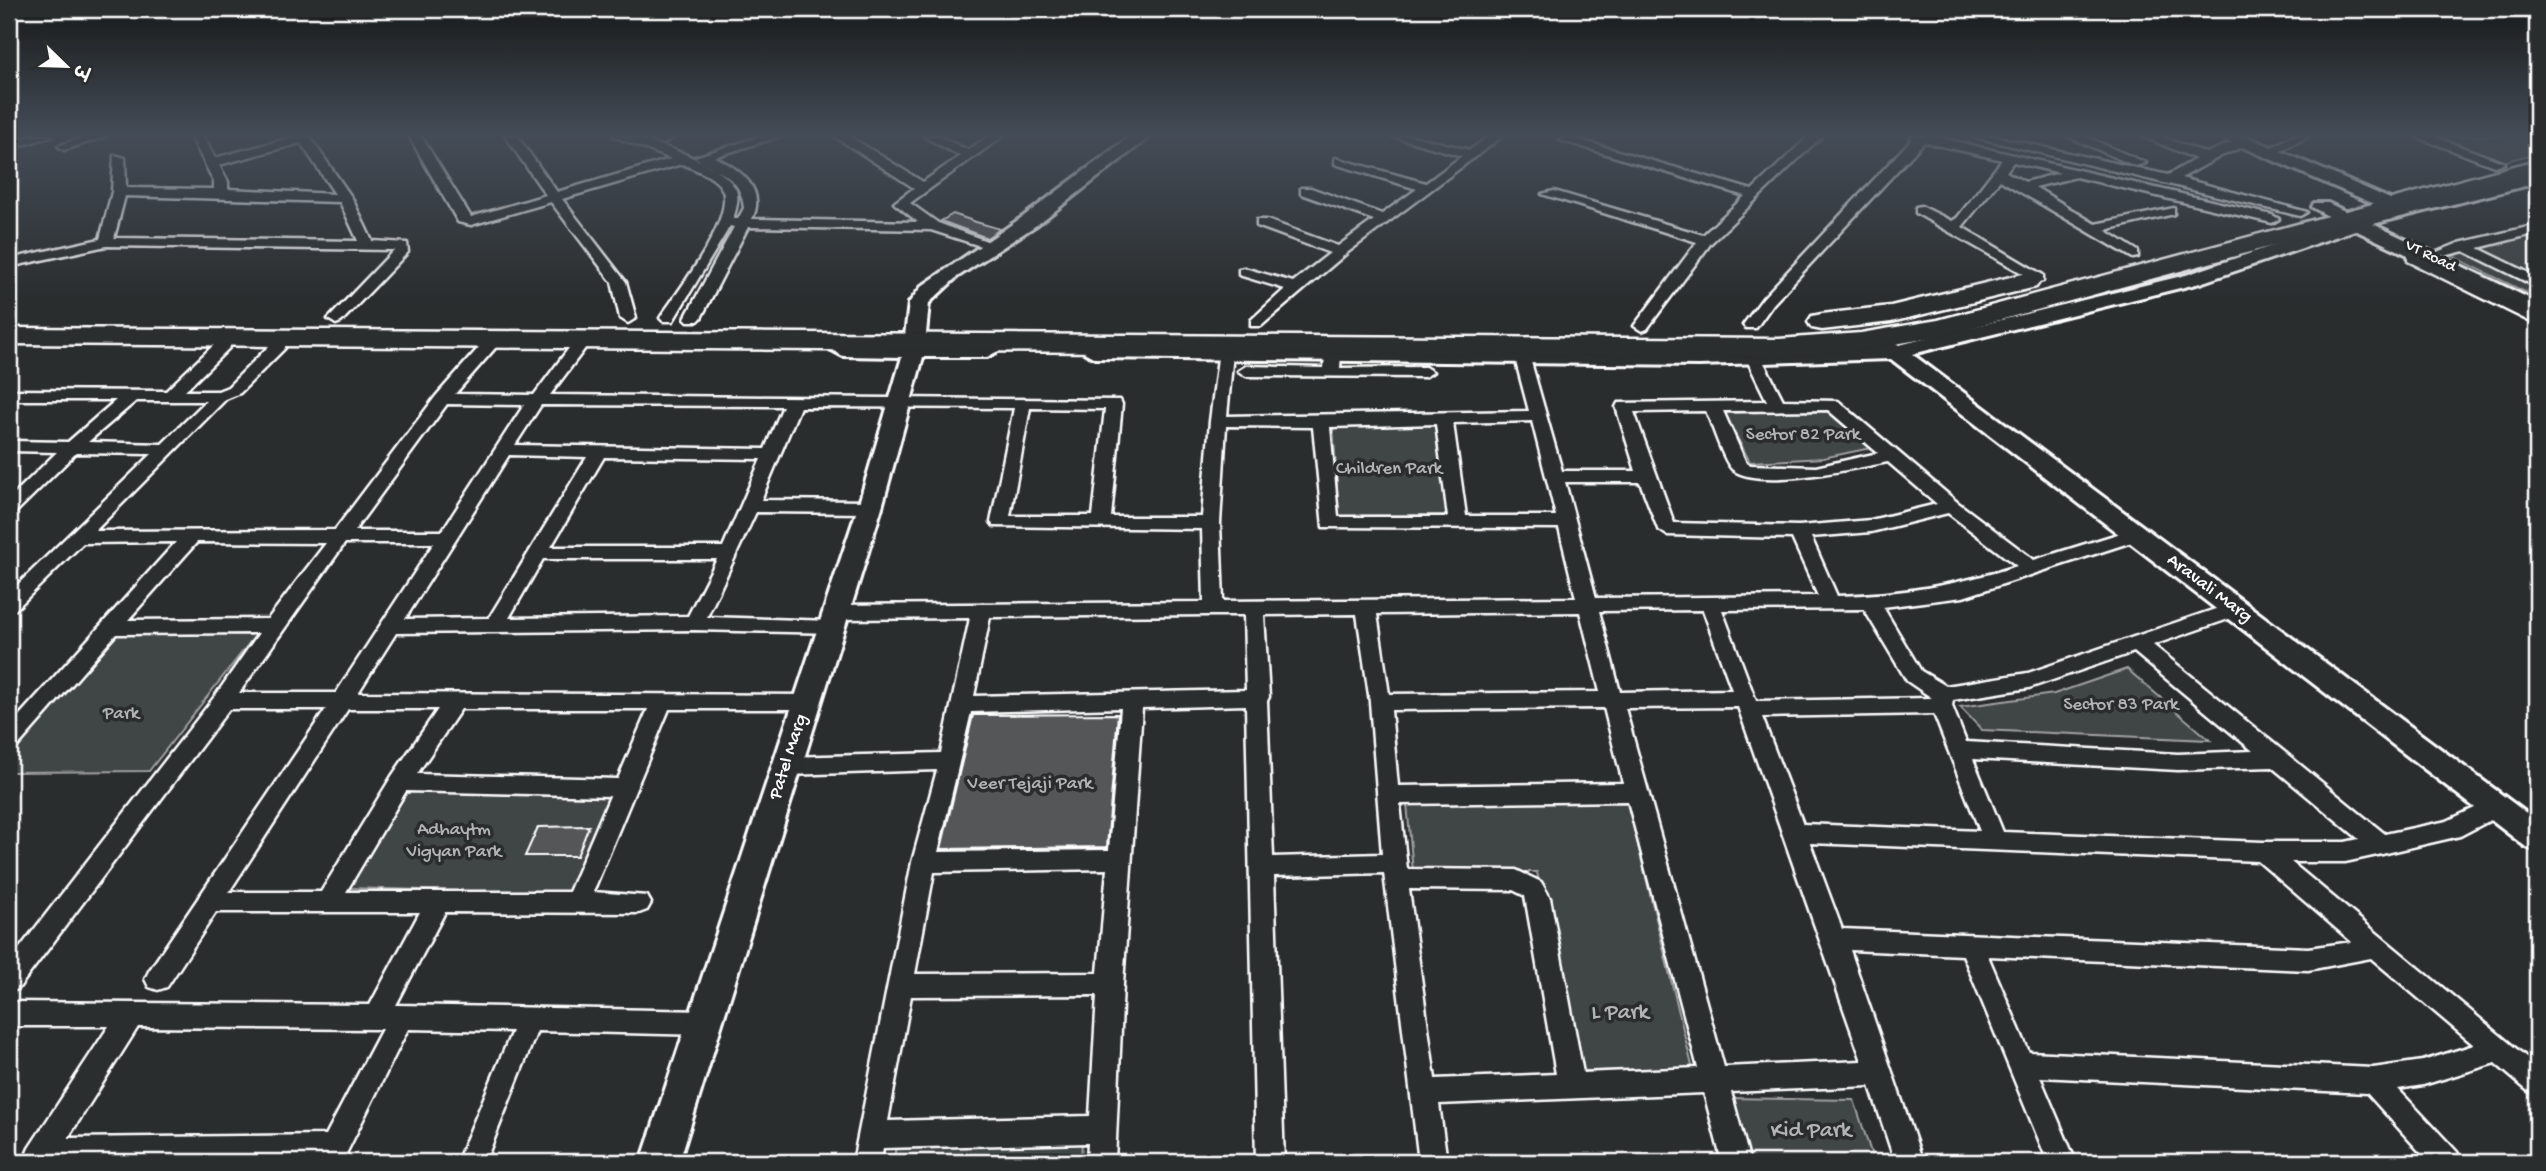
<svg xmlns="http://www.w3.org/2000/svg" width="2546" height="1171" font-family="'Gochi Hand','Playpen Sans Deva',sans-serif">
<rect width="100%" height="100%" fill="#2a2d2e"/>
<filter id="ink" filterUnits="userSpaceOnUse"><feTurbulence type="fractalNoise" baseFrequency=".0143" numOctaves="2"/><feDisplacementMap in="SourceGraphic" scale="14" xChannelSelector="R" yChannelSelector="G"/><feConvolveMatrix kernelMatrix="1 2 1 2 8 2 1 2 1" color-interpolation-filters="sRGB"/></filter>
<g filter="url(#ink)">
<!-- green -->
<g fill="#414445" stroke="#a0a2a2" stroke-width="2">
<path d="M2420,136H2537V153L2499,163Z"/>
<path d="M2533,230L2537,232V298L2444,252Z"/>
<path d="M1833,410L1871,448L1823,458L1750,462L1724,413Z"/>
<path d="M1435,423L1449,515L1339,516L1333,424Z"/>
<path d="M117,633H257L149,771L9,772V753Z"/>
<path d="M2127,669L2210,740L1982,730L1960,707L2054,694Z"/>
<path d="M409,790L614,797L570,894L346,888Z"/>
<path d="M1627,800L1693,1070L1573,1071L1537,872H1413L1407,803Z"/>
<path d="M1726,1098L1854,1100L1874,1162H1744Z"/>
<path d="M1082,1141L1081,1162H893L896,1147Z"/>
</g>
<!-- building -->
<g fill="#555758" stroke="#fff" stroke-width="2">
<path d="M953,214L976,222L1000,229L987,238L941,221Z"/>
<path d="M1118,714L1107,847L941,849L973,715Z"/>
<path d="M589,826L577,856H525L538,827Z"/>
</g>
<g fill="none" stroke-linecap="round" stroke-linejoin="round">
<!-- street casing -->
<g stroke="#fff" stroke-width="5">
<g id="street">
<path d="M31,136H52L9,149V141Z"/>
<path d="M87,136H107L64,150L58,146Z"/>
<path d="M191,136H203L215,158L297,136H309L352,198L372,241L407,243L408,252L341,322L336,324L328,319L331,316L394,250L106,246L9,267V259L100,239L112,192L114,155L125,158L126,188L214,189V182ZM301,143L335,194L228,189V182L219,165ZM125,196L340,202L358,241L114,238Z"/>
<path d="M409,136H421L471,217L546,195L505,136H517L557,192L671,159L613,136C641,136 721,161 735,188C740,197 736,209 733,219H738L744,208C741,174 717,174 695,157L762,136H781L714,157C739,168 767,189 752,219L918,222L894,203L914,188L834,136H849L923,182L960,156L923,136H938L968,150L989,136H1003L910,203L938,223L1000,246L993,250L931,230L748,227L701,318L698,321H688L685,318L734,227L730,226L673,321H663L660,318C677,292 733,221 723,191C718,177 694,169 682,164L562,199L626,282L636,318L628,323L620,318L612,282L551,202L471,225L458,222Z"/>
<path d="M660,136H677L664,143H656L654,140Z"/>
<path d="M1392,136H1412L1470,150L1489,136H1503L1348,252L1261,326H1251V320L1285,289L1239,275V269L1244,268L1293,282L1330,253L1257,226V220H1267L1338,246L1374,220L1301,194V188H1311L1382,214L1417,189L1335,164V158L1426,183L1462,156Z"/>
<path d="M1809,136H1822L1711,243L1647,329L1642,331L1634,326L1697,242L1542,194L1554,191L1703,235L1745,196L1560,140L1570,137L1752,190Z"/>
<path d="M1910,136H1932L2272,215L2279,219L2272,223L2076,177L2035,187L2095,224L2174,208V214L2105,230L2138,251V257L2133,258L2000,180L1962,227L2043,275V281L2038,282L1916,213V207L1921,206L1952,221L1957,218L2002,160L1924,142L1773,304L1756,328H1746L1743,325L1763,298L1912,139ZM2013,162L2060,173L2025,182L2006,172Z"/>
<path d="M1971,136H1993L2168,175L2196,159L2142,136H2159L2206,153L2246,137L2252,141L2250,144L2221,156L2181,178L2307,212L2300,216Z"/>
<path d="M2067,136H2084L2146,163L2135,166Z"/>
<path d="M2293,136H2309L2275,154L2264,151Z"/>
<path d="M2414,136H2432L2505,163L2494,166Z"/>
<path d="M2537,225V233L2478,248L2537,277V287L2464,251L2444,256L2437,252L2459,243Z"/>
<path d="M2413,254L2537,314V325L2408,261V255Z"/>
<path d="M495,334L503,339L455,394L534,395L572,344L578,342L586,347L550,395L1120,400L1122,404L1111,517H1202L1210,421L1219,350H1231L1233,353L1227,416L1529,411L1515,358L1517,355H1529L1562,471H1636L1616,407L1618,403L1767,401L1746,358L1748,355H1760L1783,400L1838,401L1957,502L2034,560L2137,528L2146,534L2144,538L1963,597L1883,607L1921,671L1946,686L2028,673L2236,602L2246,609L2243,614L2153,645L2385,834L2447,821L2496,798L2504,801L2507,807L2504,813L2460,836L2382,854L2345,862H2291L2537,1066V1094L2528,1091L2495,1063L2423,1085L2398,1089L2457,1152L2461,1162H2429L2367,1093L2040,1077L2076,1162H2048L1963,955L1850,950L1923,1162H1895L1870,1086L1731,1092L1750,1162H1722L1704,1093L1439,1104L1447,1162H1419L1384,873L1274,876L1284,1162H1256L1246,705L1142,708L1123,984L1115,1162H1087L1088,1143L883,1148L881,1162H853L912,862L937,770L786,775L778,772L775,766L778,760L786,757L941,753L970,618L836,619L826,612L836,605L1204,602L1202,529L994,526L991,522L1014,408L800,407L761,500L870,501L879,507L870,513L756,512L707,617L831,621L841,628L838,633L694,630L396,633L358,693L814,695L817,701L814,707L807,709H669L593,892L647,896L651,903L647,910L639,913L445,912L396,1005L706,1011L715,1015L719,1023L715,1031L706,1035L537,1031L485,1162H457L512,1031L408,1029L342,1162H27L25,1158L29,1148L109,1026H9V1002L370,1005L420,912H216L167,987L158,990L149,987L145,979L149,971L326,709H229L18,989L9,992V962L216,695L259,633L116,634L17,747L9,749V727L176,542L83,543L16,609L9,611V593L152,454L76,453L15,513L9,515V499L57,452L9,451V441L68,442L116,400H9V390L166,391L218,341H230V347L185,391H218L228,387L273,342H285V348L240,393L226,399L95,531L335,530L436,396L489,336ZM136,401H206L162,444L88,442ZM447,404L524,405L442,531H354ZM541,405L783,406L765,449L515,445ZM1030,408L1105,409L1093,516H1010ZM1828,410L1878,453L1816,467L1751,465L1746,463L1723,411ZM1706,411C1712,424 1724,463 1733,470C1759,490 1858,468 1888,462L1937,504L1871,520L1799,526L1674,523L1634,412ZM1532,421L1556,516H1466L1453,423ZM1436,424L1448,517H1338L1330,427ZM1226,426L1313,427L1323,527L1559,528L1576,598L1223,601L1220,523ZM509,455L587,457L489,618L405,619ZM604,457L761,459L723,547H551ZM1565,482H1640L1658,529L1667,535L1792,538L1818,596L1596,598ZM1948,513L2017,566C1958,585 1899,595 1837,596L1811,537L1871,532ZM197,542L326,543L268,619L128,620ZM345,543H434L336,693H239ZM543,559H717L688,616L509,618ZM1864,609L1907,681L1932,698L1756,701L1722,610ZM1703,610L1732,690L1620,692L1599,611ZM1580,612L1600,692L1389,694L1377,614ZM1357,614L1370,702L1382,854L1273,857L1267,701L1269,697L1264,615ZM1208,615H1244L1246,690L974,696L990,617ZM2134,652L2253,751L2178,754L1966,742L1952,706L1953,700L2029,688ZM1738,707L1862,1061L1724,1067L1625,708ZM1121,708L1109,850L938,852L971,712ZM1604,708L1623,783L1398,786L1391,710ZM348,709H438L392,776L321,892H229ZM461,709H648L618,779L417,774ZM1934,714L1980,831L1803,824L1762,717ZM1973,759L2178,770L2272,767L2359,839L2345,842H2263L2003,832ZM406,791L610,796L569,892H346ZM1628,801L1698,1068L1583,1073L1550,898L1541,882L1516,870L1407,869L1400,804ZM1810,843L2258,861L2352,942L2308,948L1842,929ZM1107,869L1098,973L915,974L934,872ZM1409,889L1513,890L1525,896L1556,1074L1435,1079ZM1988,956L2308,970L2371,958L2474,1045L2423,1061L2373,1068L2029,1052ZM1097,995L1090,1116L888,1121L911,996ZM138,1027L377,1029H382L326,1135L68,1138Z"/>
<path d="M1333,350L1341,355L1340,368L1425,367L1433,372L1425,377L1246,376L1238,371L1246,366L1324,368L1325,355Z"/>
</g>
</g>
<!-- secondary casing -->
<g stroke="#fff" stroke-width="6">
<g id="secondary">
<path d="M1131,136H1151L1038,224L957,277L929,303L925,344L987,345L998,351L987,357H923L882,507L679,1162H641L858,507L902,357L843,356L832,350L843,344H904L909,303L922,286L1024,216Z"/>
<path d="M2224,136H2246L2404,205L2537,173V183L2373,224L2537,302V316L2355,230L2200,283L1912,354L2537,821V851L2526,847L1891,359L1699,365L1095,358L1084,352L1095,346L1699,353L1876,346L1877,339L1885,338L1899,345L2186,275L2340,223L2312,207L2314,203H2328L2357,217L2386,209L2226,140Z"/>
</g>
</g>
<!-- highway casing -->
<g stroke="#fff" stroke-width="5">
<g id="highway">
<path d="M2537,160V174L1941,336L1861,350L1779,357L9,344V328L1779,339L1861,333L1938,320Z"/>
<path d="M2027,273L2036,275L2040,281L2036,287L1891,322L1822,330L1812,328L1808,322L1812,316L1822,314L1891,306Z"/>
</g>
</g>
<!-- street -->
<use href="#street" fill="#2a2d2e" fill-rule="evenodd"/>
<!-- secondary -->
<use href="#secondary" fill="#2a2d2e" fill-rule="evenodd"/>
<!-- highway -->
<use href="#highway" fill="#2a2d2e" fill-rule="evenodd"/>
</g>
</g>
<!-- sky -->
<linearGradient id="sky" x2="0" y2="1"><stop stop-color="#171919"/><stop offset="0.45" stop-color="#444c57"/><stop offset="1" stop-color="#444c57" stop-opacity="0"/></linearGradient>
<rect width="2546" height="300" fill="url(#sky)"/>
<g text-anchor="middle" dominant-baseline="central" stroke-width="7" stroke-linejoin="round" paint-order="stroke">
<!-- far-street labels -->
<g font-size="16" fill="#fff" stroke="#2a2d2e">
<text transform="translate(2430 257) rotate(26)">VT Road</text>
</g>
<!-- park labels -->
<g font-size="19" fill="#b3b4b5" stroke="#2a2d2e">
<text x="1803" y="435">Sector 82 Park</text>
<text x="1389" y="469">Children Park</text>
<text x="2121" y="705">Sector 83 Park</text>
<text x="121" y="714">Park</text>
<text x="1030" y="784">Veer Tejaji Park</text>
<text x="454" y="830">Adhaytm<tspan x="454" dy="22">Vigyan Park</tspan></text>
</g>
<!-- street labels -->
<g font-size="19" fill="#fff" stroke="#2a2d2e">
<text transform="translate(2209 589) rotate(37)">Aravali Marg</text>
<text transform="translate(789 757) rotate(-72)">Patel Marg</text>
</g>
<!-- near-park labels -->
<g font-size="23" fill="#b3b4b5" stroke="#2a2d2e">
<text x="1620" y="1013">L Park</text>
<text x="1811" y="1131">Kid Park</text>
</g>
</g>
<!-- margin -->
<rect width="2546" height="1171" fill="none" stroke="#2a2d2e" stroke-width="35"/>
<rect x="18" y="18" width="2511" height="1136" fill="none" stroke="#fff" stroke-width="2.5" filter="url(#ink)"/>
<!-- north arrow -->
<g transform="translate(66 66) rotate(113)" stroke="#2a2d2e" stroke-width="5" paint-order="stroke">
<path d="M0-5L12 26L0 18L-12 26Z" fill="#ffffff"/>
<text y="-10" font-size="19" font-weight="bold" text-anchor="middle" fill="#ffffff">उ</text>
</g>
</svg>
